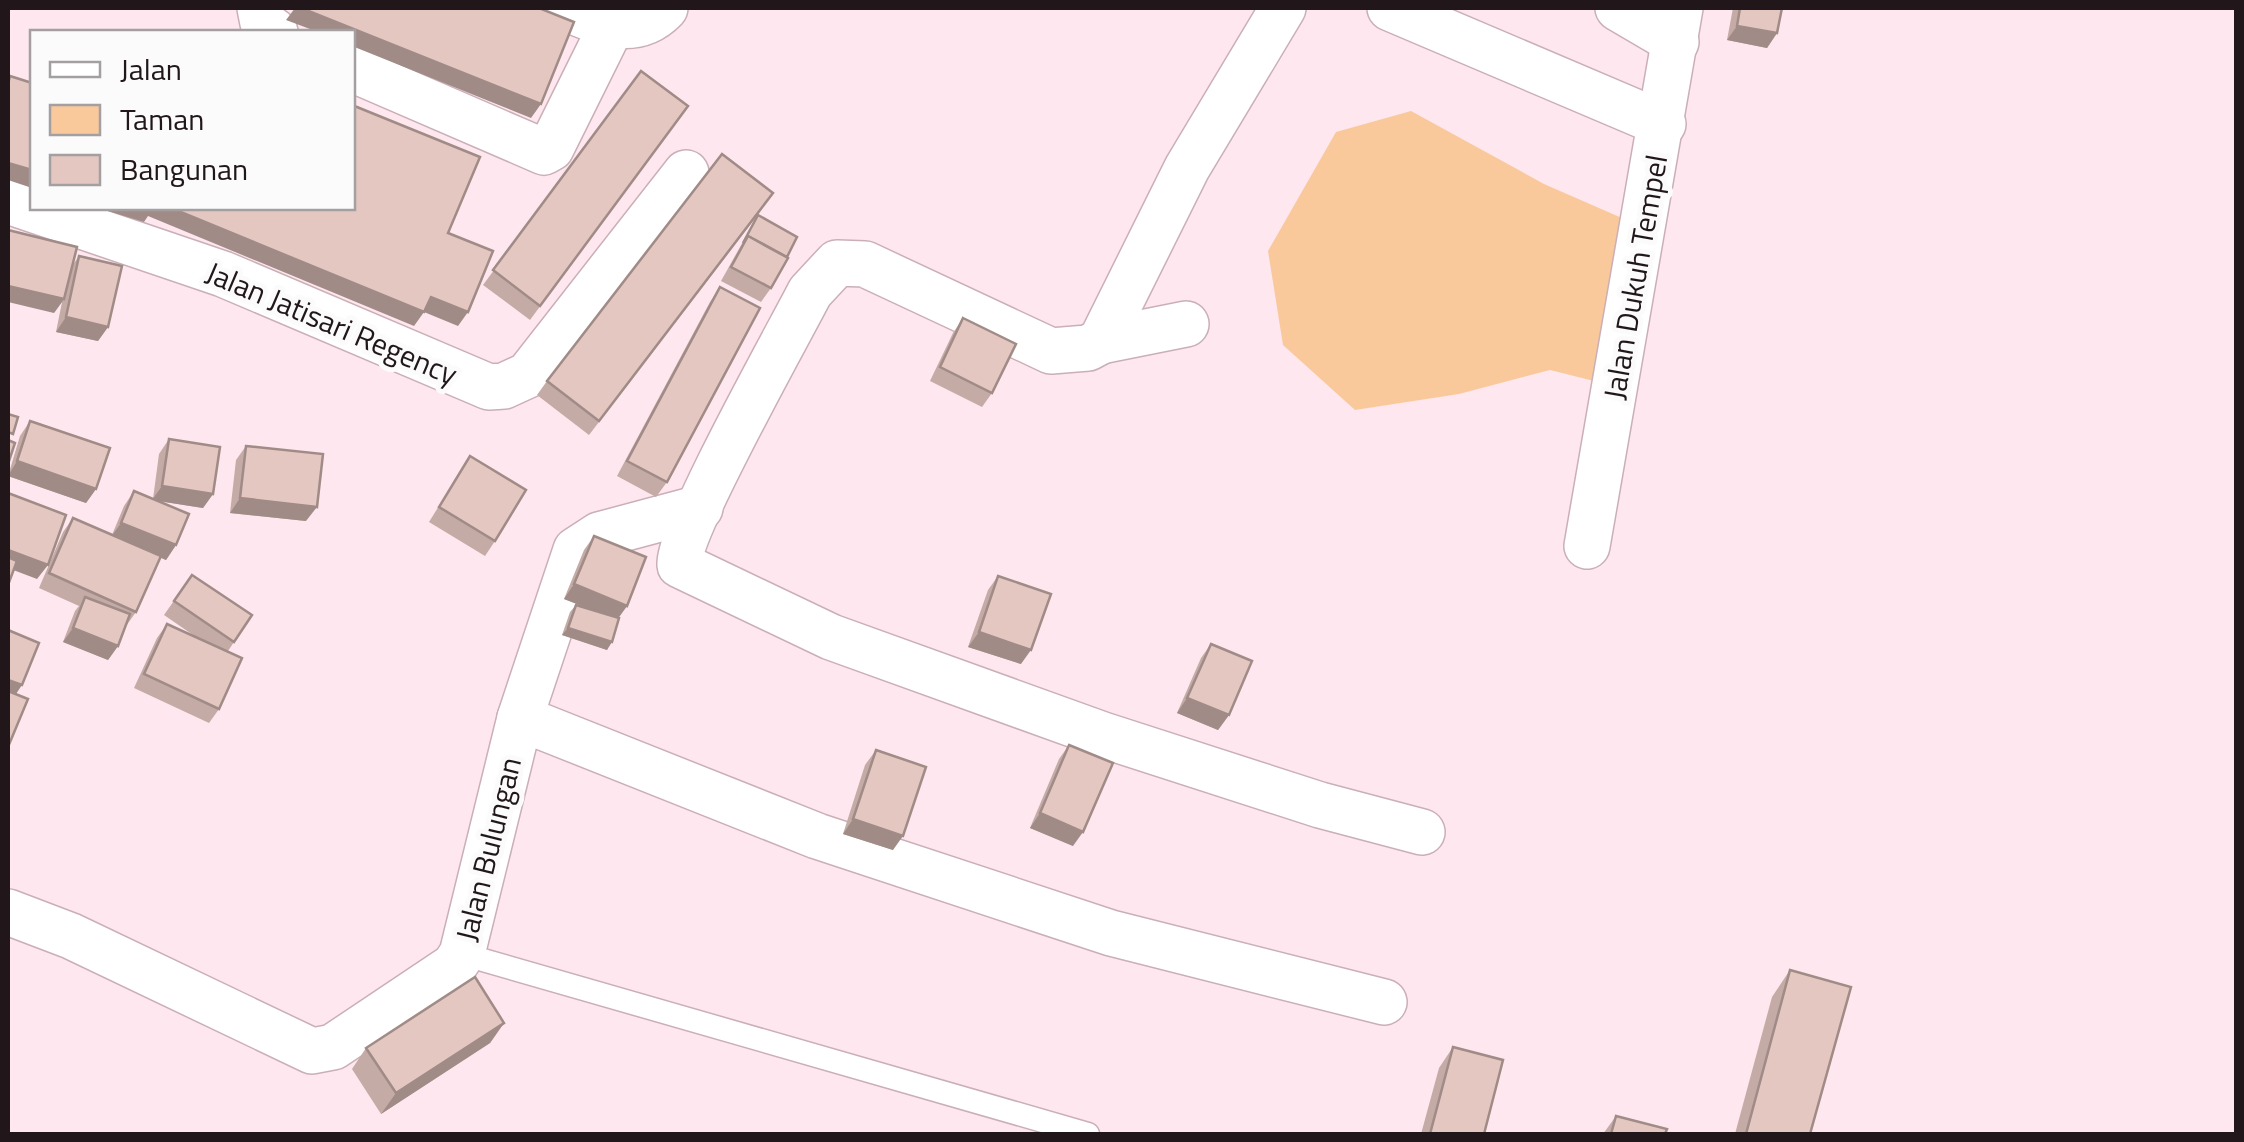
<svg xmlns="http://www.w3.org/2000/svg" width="2244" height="1142" font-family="'Titillium Web',sans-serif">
<rect width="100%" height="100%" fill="#fee7ee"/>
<!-- green -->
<path fill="#f9c99c" d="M1411,111L1544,184L1631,222L1594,381L1550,370L1459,394L1355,410L1283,345L1268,251L1336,132Z"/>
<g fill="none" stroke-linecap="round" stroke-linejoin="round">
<!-- service casing -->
<g stroke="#cbafb7" stroke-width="25">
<path id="service" d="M462,954L1088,1134"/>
</g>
<!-- minor casing -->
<g stroke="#cbafb7" stroke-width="48">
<g id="minor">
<path d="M260,8L263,23L275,32"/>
<path d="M565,8C599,22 635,39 665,8"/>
<path d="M1283,8L1187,168L1101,341L1088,348L1051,351L865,264L837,263L810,292C788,335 677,532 680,565L831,637L1103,735L1320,805L1422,832"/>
<path d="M1390,8L1663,124"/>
<path d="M1618,8L1676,42"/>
<path d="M352,69L544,152L551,148L611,27"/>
<path d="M8,201L223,274L489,387L504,386L528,375L686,173"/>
<path d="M1101,341L1186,324"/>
<path d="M1587,546L1680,8"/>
<path d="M520,718L817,836L1111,933L1384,1002"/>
<path d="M8,912L71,936L312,1051L333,1047L454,966L462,954L520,718L576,550L599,535L700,508"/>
</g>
</g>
<!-- service -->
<use href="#service" stroke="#fff" stroke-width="22"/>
<!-- minor -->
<use href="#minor" stroke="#fff" stroke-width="45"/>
</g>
<!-- wall -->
<g fill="#c4aba6">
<path d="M1733,8H1782L1777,33L1767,48L1727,40Z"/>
<path d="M641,71L688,106L530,320L483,285Z"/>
<path d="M763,208L589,435L537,395L547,381Z"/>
<path d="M758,215L771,288L761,302L721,281Z"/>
<path d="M79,256L108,327L98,341L56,332L62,302L54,313L72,266Z"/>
<path d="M720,287L667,482L656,497L617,476L710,302Z"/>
<path d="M963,318L992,393L982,407L930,381L953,333Z"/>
<path d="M30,421L96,489L86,503L8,476L20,436Z"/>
<path d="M169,439L213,494L203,508L158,501L176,545L166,560L160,557L136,612L126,626L118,646L108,660L63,642L75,611L79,606L39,588L63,532L73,518L112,535L124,506L134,491L153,499L159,454Z"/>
<path d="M246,446L306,521L230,513L236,460Z"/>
<path d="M470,456L495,541L485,556L429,522Z"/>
<path d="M594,536L627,606L618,618L607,650L562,635L570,612L576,605L588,608L564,599L584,550Z"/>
<path d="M192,575L252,615L228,651L219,709L209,723L134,688L157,638L167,624L196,637L164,615Z"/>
<path d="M998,576L1021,664L968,647L988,590Z"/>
<path d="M1211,644L1229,715L1218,730L1177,713L1201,658Z"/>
<path d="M1069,745L1073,846L1030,828L1059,759Z"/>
<path d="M876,750L893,850L843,834L865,765Z"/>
<path d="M1790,970L1810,1134H1735L1772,997Z"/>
<path d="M504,1023L490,1043L381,1114L352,1069L366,1048Z"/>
<path d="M1453,1047L1484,1134H1421L1439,1068Z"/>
<path d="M1616,1116L1665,1134H1603Z"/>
</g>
<!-- shaded-wall -->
<g fill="#a08b87">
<path d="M295,8H301L541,104L531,118L352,46V32H318L286,20Z"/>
<path d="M1737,26L1777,33L1767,48L1727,40Z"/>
<path d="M8,163L32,170V188L8,180Z"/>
<path d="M98,208H171L431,297L468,312L458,326L424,312L414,326L148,216L144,222Z"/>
<path d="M8,286L64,299L54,313L8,302Z"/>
<path d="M66,317L108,327L98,341L56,332Z"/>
<path d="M17,461L96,489L86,503L8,476Z"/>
<path d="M162,486L213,494L203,508L152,500Z"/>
<path d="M240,498L317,507L306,521L230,513Z"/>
<path d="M121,523L176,545L166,560L111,537Z"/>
<path d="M8,550L48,565L37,579L8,568Z"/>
<path d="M574,584L627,606L617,620L564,599Z"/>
<path d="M73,628L118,646L108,660L63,642Z"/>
<path d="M568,628L612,642L607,650L562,635Z"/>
<path d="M979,632L1031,650L1021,664L968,647Z"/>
<path d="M8,680L22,685L12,700L8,698Z"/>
<path d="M1187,698L1229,715L1218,730L1177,713Z"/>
<path d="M1040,813L1083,832L1073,846L1030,828Z"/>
<path d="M853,819L903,836L893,850L843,834Z"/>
<path d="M504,1023L490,1043L381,1114L396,1093Z"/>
</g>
<!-- building -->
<g fill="#e4c7c1" stroke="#a08b87" stroke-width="2.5">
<path d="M301,8H539L574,22L541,104Z"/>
<path d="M1740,8H1782L1777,33L1737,26Z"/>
<path d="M641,71L688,106L540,306L493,270Z"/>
<path d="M10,76L32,83V170L8,163V84Z"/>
<path d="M352,105L480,157L448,233L493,251L468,312L431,297L424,312L171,208H352Z"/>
<path d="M722,154L773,193L599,421L547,381Z"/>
<path d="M758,215L797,237L787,257L748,236L743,243Z"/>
<path d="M8,230L77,247L64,299L8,286Z"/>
<path d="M748,236L788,258L771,288L731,267Z"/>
<path d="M79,256L122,266L108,327L66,317Z"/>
<path d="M720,287L760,308L667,482L627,461Z"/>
<path d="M963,318L1016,344L992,393L940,367Z"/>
<path d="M8,414L18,417L13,434L8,432Z"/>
<path d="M30,421L110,448L96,489L17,461Z"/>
<path d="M169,439L220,447L213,494L162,486Z"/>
<path d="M8,440L15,443L8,464Z"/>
<path d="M246,446L323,454L317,507L240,498Z"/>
<path d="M470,456L526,490L495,541L439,507Z"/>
<path d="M134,491L189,514L176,545L121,523Z"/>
<path d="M8,493L66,515L48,565L8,550Z"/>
<path d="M73,518L161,556L136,612L49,573Z"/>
<path d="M594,536L646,557L627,606L574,584Z"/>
<path d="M8,557L17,561L8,585Z"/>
<path d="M192,575L252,615L234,642L174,601Z"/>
<path d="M998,576L1051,594L1031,650L979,632Z"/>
<path d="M85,597L130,614L118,646L73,628Z"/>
<path d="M576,605L619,618L612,642L568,628Z"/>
<path d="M167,624L242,658L219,709L144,674Z"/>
<path d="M8,630L39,643L22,685L8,680Z"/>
<path d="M1211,644L1252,661L1229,715L1187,698Z"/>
<path d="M8,691L28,699L8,747Z"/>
<path d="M1069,745L1113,763L1083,832L1040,813Z"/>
<path d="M876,750L926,767L903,836L853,819Z"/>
<path d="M1790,970L1851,987L1810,1134H1746Z"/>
<path d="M475,977L504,1023L396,1093L366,1048Z"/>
<path d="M1453,1047L1503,1060L1484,1134H1430Z"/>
<path d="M1616,1116L1667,1129L1665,1134H1611Z"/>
</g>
<g text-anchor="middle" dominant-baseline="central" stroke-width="10" stroke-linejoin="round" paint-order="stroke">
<!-- street labels -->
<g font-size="30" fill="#21171a" stroke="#fbfbfb">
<text transform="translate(1635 277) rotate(-80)">Jalan Dukuh Tempel</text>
<text transform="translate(332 323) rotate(23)">Jalan Jatisari Regency</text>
<text transform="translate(488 849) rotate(-76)">Jalan Bulungan</text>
</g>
</g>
<!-- border -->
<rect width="2244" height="1142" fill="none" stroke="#21171a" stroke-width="20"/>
<!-- legend -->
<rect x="30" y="30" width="325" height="180" fill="#fbfbfb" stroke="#a4a0a1" stroke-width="2.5"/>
<rect x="50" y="62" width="50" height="15" fill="#ffffff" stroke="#a4a0a1" stroke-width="2.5"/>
<text x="120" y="80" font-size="30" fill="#21171a">Jalan</text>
<rect x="50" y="105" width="50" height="30" fill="#f9c99c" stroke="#a4a0a1" stroke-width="2.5"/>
<text x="120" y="130" font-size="30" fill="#21171a">Taman</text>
<rect x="50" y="155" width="50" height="30" fill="#e4c7c1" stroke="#a4a0a1" stroke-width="2.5"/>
<text x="120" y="180" font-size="30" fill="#21171a">Bangunan</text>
</svg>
